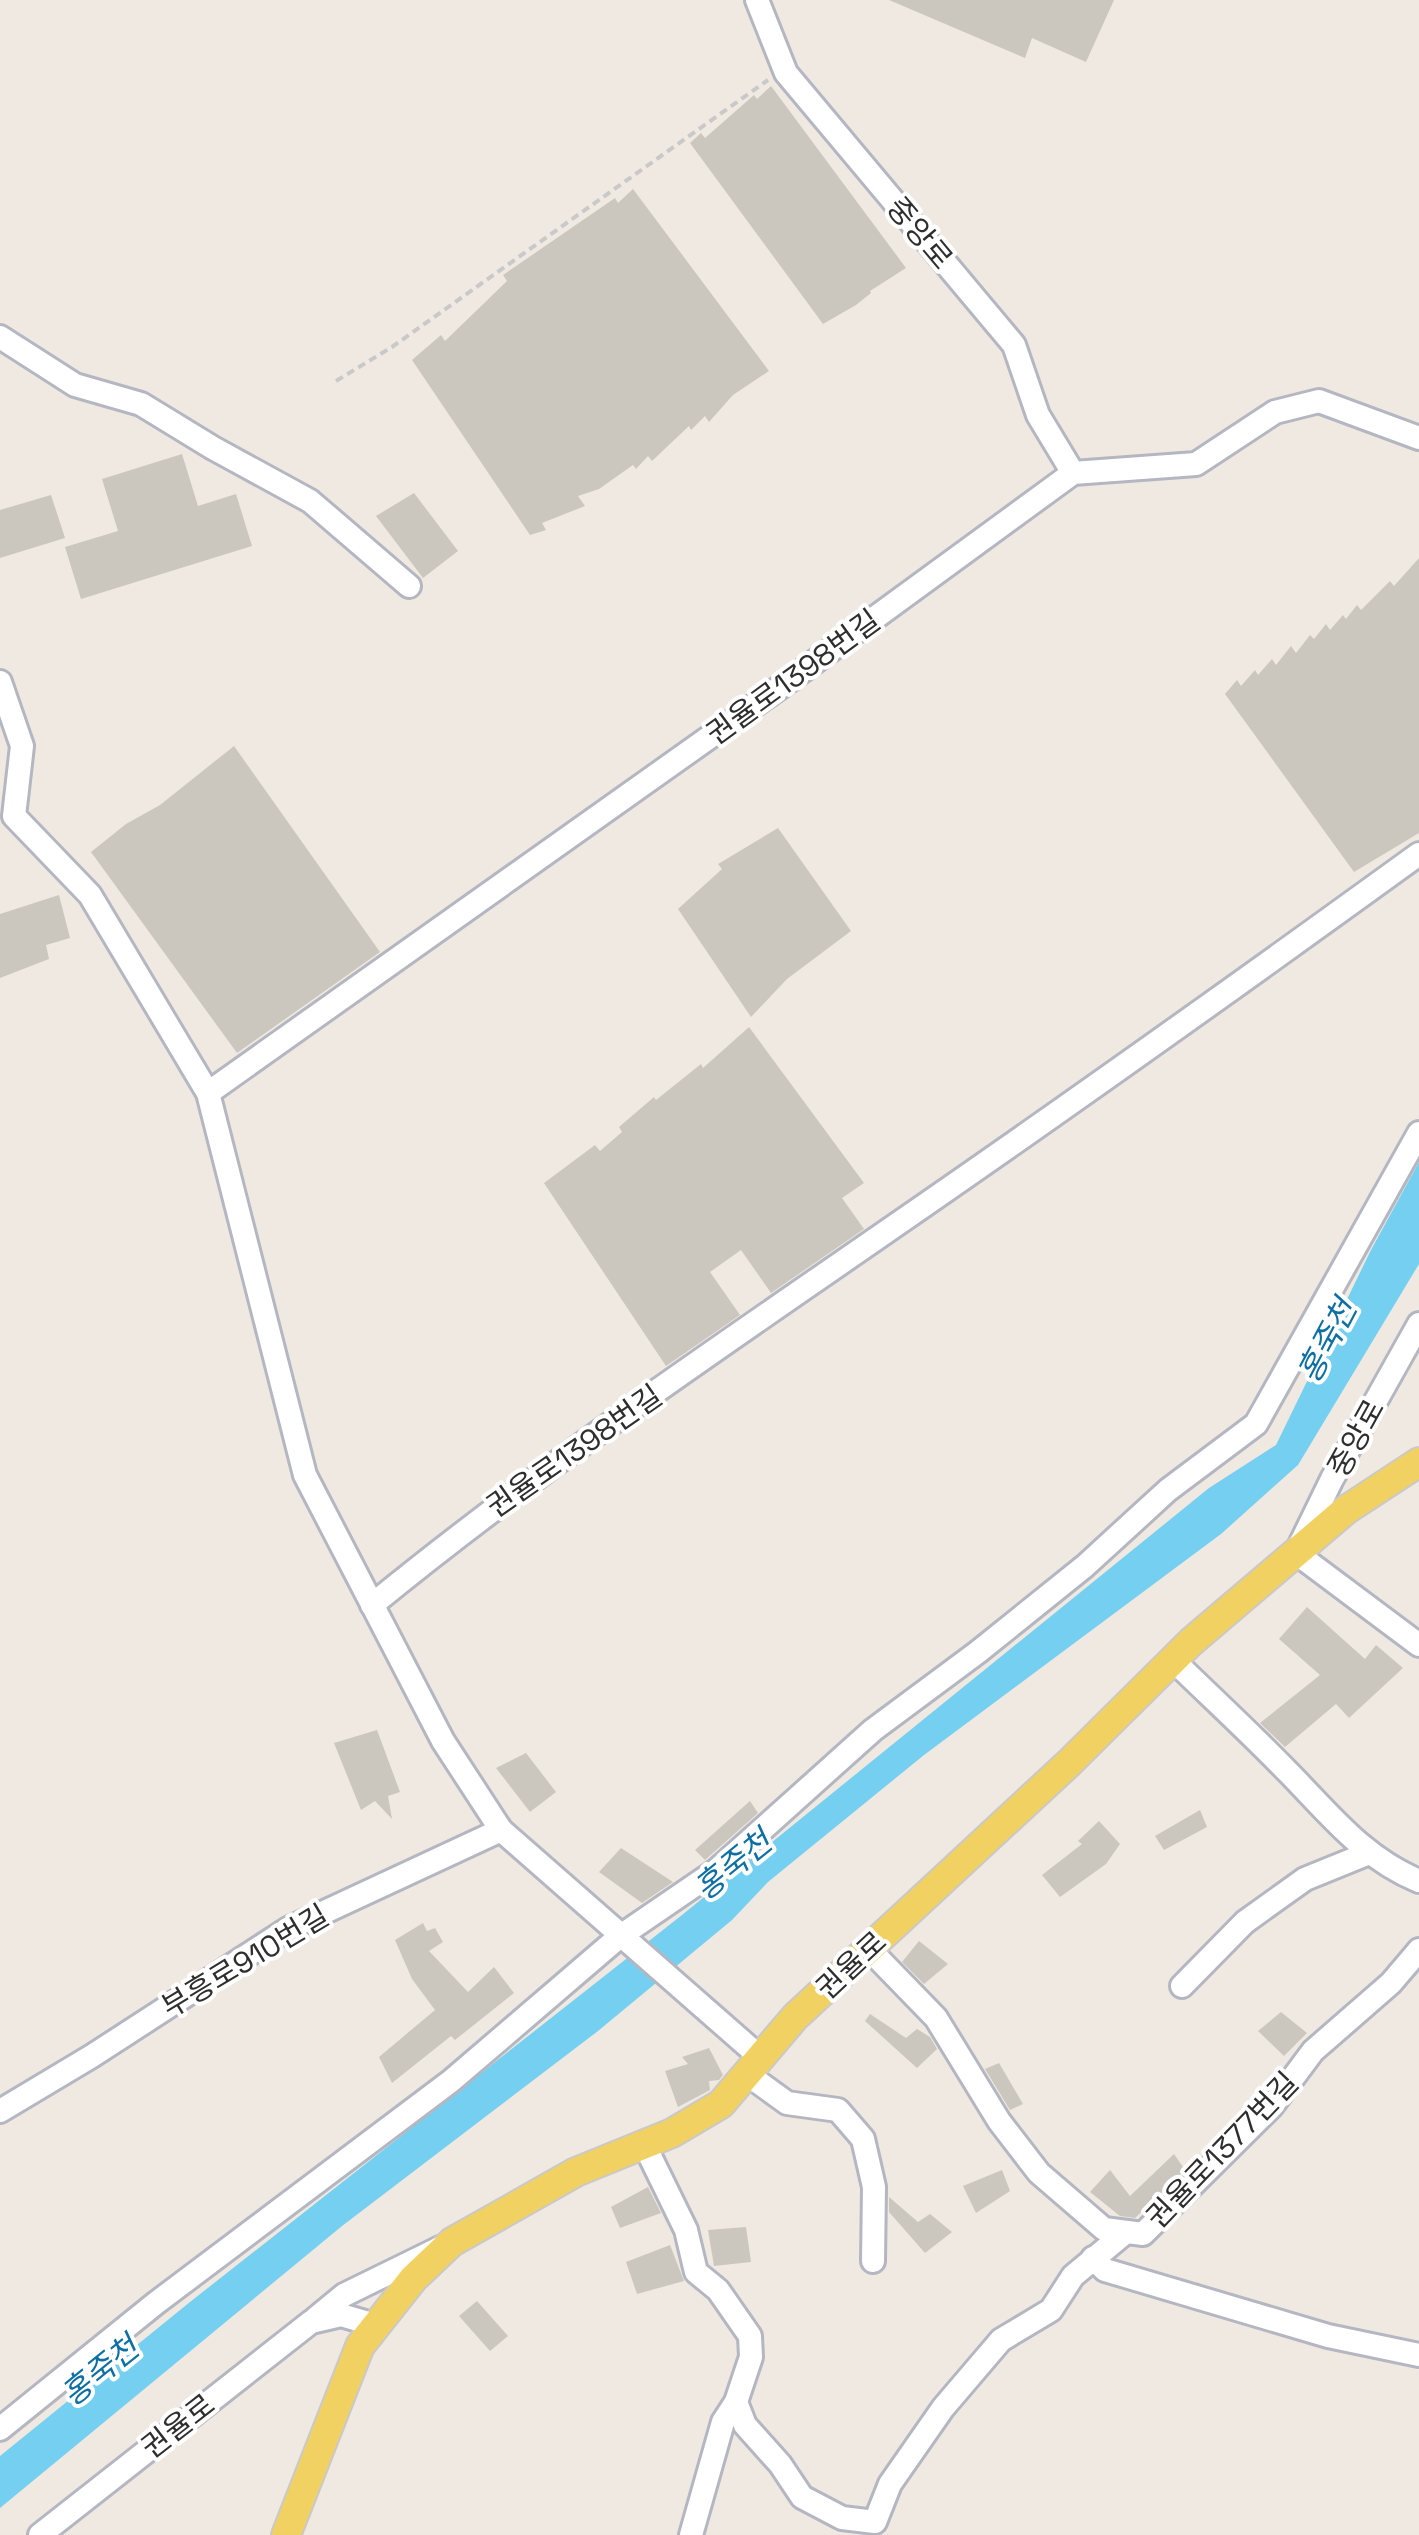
<svg xmlns="http://www.w3.org/2000/svg" width="1419" height="2535" font-family="'Space Grotesk','Noto Sans KR',sans-serif">
<rect width="100%" height="100%" fill="#efe9e1"/>
<!-- water -->
<path fill="#75cff0" d="M1419,1162V1264L1298,1465L1221,1534L924,1755L768,1882L732,1920L598,2031L342,2226L0,2508V2456L190,2302L682,1915L1209,1488L1276,1445L1371,1250Z"/>
<!-- building -->
<g fill="#cbc7bf">
<path d="M889,0H1114L1086,62L1032,38L1025,58Z"/>
<path d="M771,86L906,268L870,291L871,293L856,305L823,324L690,143L701,133L705,138L754,95L757,99Z"/>
<path d="M633,189L769,371L733,395L709,422L705,416L691,430L689,426L652,461L648,456L636,469L633,465L599,489L578,496L585,506L542,523L546,530L530,535L412,360L441,335L445,341L507,281L503,275L615,198L618,203Z"/>
<path d="M182,454L198,506L236,494L252,546L81,599L65,547L118,531L102,479Z"/>
<path d="M414,493L458,551L423,578L376,516Z"/>
<path d="M51,495L65,538L0,558V510Z"/>
<path d="M1419,558V833L1354,872L1225,694L1237,680L1241,686L1255,670L1258,675L1272,659L1276,665L1291,646L1296,653L1310,635L1314,639L1326,624L1330,630L1343,615L1346,619L1357,605L1361,610L1390,581L1394,586Z"/>
<path d="M234,746L380,952L237,1053L91,852L126,824L160,805Z"/>
<path d="M778,828L851,931L787,979L751,1017L678,909L722,869L718,864Z"/>
<path d="M59,895L70,938L46,945L49,959L0,978V914Z"/>
<path d="M749,1027L864,1183L842,1198L864,1229L771,1293L741,1250L710,1272L740,1315L666,1366L544,1183L595,1145L600,1151L622,1132L619,1127L654,1097L656,1100L701,1064L703,1068Z"/>
<path d="M1307,1607L1365,1659L1376,1645L1403,1668L1349,1718L1336,1704L1285,1747L1260,1723L1320,1675L1279,1639Z"/>
<path d="M377,1730L400,1792L388,1796L392,1819L375,1801L361,1810L334,1743Z"/>
<path d="M526,1753L556,1792L530,1812L496,1768Z"/>
<path d="M750,1801L758,1813L705,1860L695,1850Z"/>
<path d="M1200,1810L1207,1827L1164,1850L1155,1836Z"/>
<path d="M1099,1821L1120,1844L1106,1864L1060,1897L1042,1875L1082,1844L1078,1841Z"/>
<path d="M621,1848L673,1882L642,1903L599,1872Z"/>
<path d="M423,1923L427,1931L435,1928L443,1942L429,1951L468,1992L494,1967L514,1993L455,2040L451,2036L392,2083L379,2057L435,2010L412,1979L395,1940Z"/>
<path d="M919,1941L948,1964L924,1984L902,1962Z"/>
<path d="M1281,2012L1307,2033L1284,2056L1258,2031Z"/>
<path d="M870,2014L906,2038L917,2029L930,2037L937,2049L917,2068L865,2021Z"/>
<path d="M709,2048L723,2075L719,2080L709,2081L710,2090L678,2107L665,2071L688,2064L682,2057Z"/>
<path d="M999,2063L1023,2104L1010,2110L985,2069Z"/>
<path d="M1174,2154L1185,2170L1135,2218L1120,2216L1090,2192L1110,2170L1130,2196Z"/>
<path d="M1002,2170L1010,2191L976,2213L963,2186Z"/>
<path d="M648,2187L661,2213L620,2228L611,2207Z"/>
<path d="M889,2197L918,2222L930,2214L952,2232L925,2253L889,2212Z"/>
<path d="M746,2227L751,2262L714,2266L708,2230Z"/>
<path d="M670,2245L684,2281L637,2294L626,2262Z"/>
<path d="M477,2301L508,2336L490,2351L459,2316Z"/>
</g>
<g fill="none" stroke-linecap="round" stroke-linejoin="round">
<!-- minor casing -->
<g stroke="#b4b7c1" stroke-width="28">
<g id="minor">
<path d="M757,0L786,73L1014,345L1038,415L1073,473"/>
<path d="M0,337L75,385L141,404L213,448L310,501L409,586"/>
<path d="M0,682L22,746L14,816L90,895L208,1093L305,1475L443,1741L501,1830L760,2057"/>
<path d="M208,1093L783,685L1073,473L1196,464L1275,412L1319,401L1419,438"/>
<path d="M1419,1324L1332,1479L1296,1553L1419,1645"/>
<path d="M372,1605C538,1469 717,1349 893,1227C1070,1105 1245,980 1419,854"/>
<path d="M1173,1660C1210,1696 1248,1731 1284,1768C1327,1811 1361,1857 1419,1881"/>
<path d="M869,1949L936,2018L999,2121L1039,2173L1104,2229L1143,2234L1272,2106L1313,2051L1391,1983L1419,1950"/>
<path d="M1182,1986L1245,1922L1305,1879L1369,1853"/>
<path d="M747,2074L787,2103L838,2110L863,2139L874,2187L873,2261"/>
<path d="M0,2111L92,2056L288,1929L501,1830"/>
<path d="M644,2144L686,2230L696,2272L718,2290L750,2336L751,2357L736,2402L723,2422L691,2535"/>
<path d="M1093,2258L1105,2270L1328,2336L1419,2355"/>
<path d="M316,2318L344,2295L440,2248"/>
<path d="M736,2402L745,2425L780,2464L802,2497L842,2518L875,2522L890,2484L943,2408L1001,2340L1051,2310L1073,2276L1126,2232"/>
<path d="M0,2429L156,2303L451,2081L619,1937L717,1870L873,1730L978,1652L1085,1566L1168,1490L1256,1424L1419,1133"/>
<path d="M40,2535L311,2322L341,2315L375,2325"/>
</g>
</g>
<!-- major casing -->
<g stroke="#c9c9c9" stroke-width="32">
<path id="major" d="M286,2535L360,2346L413,2279L452,2242L576,2172L672,2133L721,2104L795,2017L1069,1763L1191,1642L1346,1510L1419,1462"/>
</g>
<!-- path -->
<path stroke="#c9c9c9" stroke-width="4" stroke-dasharray="8 5" stroke-linecap="butt" d="M336,381L392,347L768,80"/>
<!-- minor -->
<use href="#minor" stroke="#fff" stroke-width="22"/>
<!-- major -->
<use href="#major" stroke="#f2d163" stroke-width="28"/>
</g>
<g text-anchor="middle" dominant-baseline="central" stroke-width="8" stroke-linejoin="round" paint-order="stroke">
<!-- street labels -->
<g font-size="30" fill="#2e2e2e" stroke="#fff">
<text transform="translate(920 233) rotate(50)">중앙로</text>
<text transform="translate(793 677) rotate(-36)">권율로1398번길</text>
<text transform="translate(1356 1438) rotate(-61)">중앙로</text>
<text transform="translate(574 1451) rotate(-35)">권율로1398번길</text>
<text transform="translate(245 1961) rotate(-31)">부흥로910번길</text>
<text transform="translate(851 1965) rotate(-43)">권율로</text>
<text transform="translate(1222 2150) rotate(-46)">권율로1377번길</text>
<text transform="translate(178 2426) rotate(-38)">권율로</text>
</g>
<!-- water labels -->
<g font-size="32" font-style="italic" fill="#0d6fa3" stroke="#fff">
<text transform="translate(1327 1341) rotate(-62)">홍죽천</text>
<text transform="translate(733 1865) rotate(-39)">홍죽천</text>
<text transform="translate(100 2371) rotate(-39)">홍죽천</text>
</g>
</g>
</svg>
